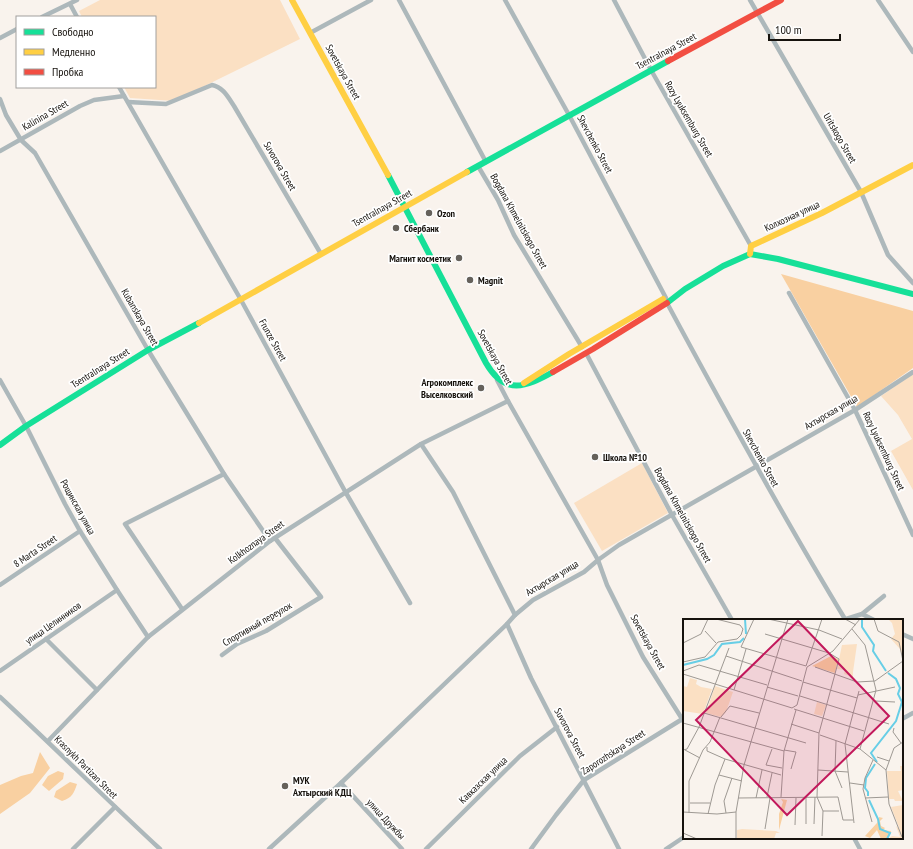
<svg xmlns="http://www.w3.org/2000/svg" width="913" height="849" font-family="'PT Sans Narrow',sans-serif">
<rect width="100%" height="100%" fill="#f9f3ed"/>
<!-- green -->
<g fill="#fbe0c3">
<path d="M100,0H280L300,39L174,101L130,98L124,87H155V17H82L79,11Z"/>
<path d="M913,374V490L891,451L912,439L898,415L881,396Z"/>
<path d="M642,463L668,513L602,551L574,503Z"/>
</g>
<!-- forest -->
<g fill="#f9d0a1">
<path d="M781,274L913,311V368L857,407Z"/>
<path d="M40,752L50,768L30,793L0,814V785L21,776L33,773Z"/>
<path d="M58,771L64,773L63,779L49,791L42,785L48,776Z"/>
<path d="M70,782L77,784C74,793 72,798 62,801L54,797L56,791Z"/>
</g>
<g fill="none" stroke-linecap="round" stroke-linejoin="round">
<!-- street -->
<g stroke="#adb8bb" stroke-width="4.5">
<path d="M399,0L486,162"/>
<path d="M505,0L569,115L666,298"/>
<path d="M614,0L651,70L751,246"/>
<path d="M750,0L861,192L888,255L913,283"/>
<path d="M878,0L913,52"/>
<path d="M70,4L77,17"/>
<path d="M42,17L77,0"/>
<path d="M310,33L371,0"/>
<path d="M0,38L17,29"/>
<path d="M119,87L241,300L346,493L410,603"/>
<path d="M0,99L6,115L21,140L35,153L148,350L224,474L270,541"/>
<path d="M128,102L166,104L212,85C223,87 228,97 234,106L321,254"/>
<path d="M0,151L80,106L94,100L124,96"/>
<path d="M478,166L498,200L514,235L582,347"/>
<path d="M789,293L855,410L913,535"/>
<path d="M667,303C724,409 782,515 845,619"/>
<path d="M586,353L672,515L732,620"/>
<path d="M0,380L26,426L65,504L80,531L117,590L148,637"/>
<path d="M497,380L508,401L589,544L598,560L607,585L643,657L684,722"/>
<path d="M421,444L453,492L515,615"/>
<path d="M0,585L80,531"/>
<path d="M182,609L125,524L224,474"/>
<path d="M862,614L874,620"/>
<path d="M843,620L862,614L884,596"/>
<path d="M507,624L531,678L619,849"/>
<path d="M902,634L913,639"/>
<path d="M46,639L97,690"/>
<path d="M222,655L237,644L266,631L321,597L275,538"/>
<path d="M0,671L117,590"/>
<path d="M0,697C54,747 106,799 160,849"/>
<path d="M902,719L913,713"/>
<path d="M48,741L148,637L270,541L421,444L508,401"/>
<path d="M341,783L402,849"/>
<path d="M854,838L860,849"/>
<path d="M73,849L115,807"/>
<path d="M269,849L341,783L507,624L515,615L533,600L584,572L598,560L619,545L855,410L913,372"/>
<path d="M426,849L520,756L557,727"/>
<path d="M531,849L556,815L584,780L684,718"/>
<path d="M666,849L684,837"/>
</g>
<!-- fast -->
<g stroke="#16e098" stroke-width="6">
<path d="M467,172L668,61"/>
<path d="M388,175L486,363C505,396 526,387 553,372"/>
<path d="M667,303L685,289L723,266L750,254L778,259L913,294"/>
<path d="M0,445L26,426L148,350L199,323"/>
</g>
<!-- slow -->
<g stroke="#ffcf43" stroke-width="6">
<path d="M292,0L388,175"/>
<path d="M750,254L751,246L822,213L913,165"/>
<path d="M199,323L467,172"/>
<path d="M524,383L569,354L663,299"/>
</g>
<!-- jam -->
<g stroke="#f24e42" stroke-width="6">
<path d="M668,61L781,0"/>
<path d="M553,372L593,349L667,303"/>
</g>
</g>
<!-- markers -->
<g fill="#65615b" stroke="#fff" stroke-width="1.5">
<circle cx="429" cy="213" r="4"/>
<circle cx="396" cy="228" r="4"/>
<circle cx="459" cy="258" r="4"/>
<circle cx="470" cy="280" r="4"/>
<circle cx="481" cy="388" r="4"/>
<circle cx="595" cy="457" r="4"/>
<circle cx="285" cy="786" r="4"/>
</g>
<g text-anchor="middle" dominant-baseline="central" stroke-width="3.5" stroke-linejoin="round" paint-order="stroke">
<!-- street labels -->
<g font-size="10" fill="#16120d" stroke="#fff">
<text transform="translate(666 51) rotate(-28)">Tsentralnaya Street</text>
<text transform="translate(343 72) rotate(61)">Sovetskaya Street</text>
<text transform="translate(45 115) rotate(-30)">Kalinina Street</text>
<text transform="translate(689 119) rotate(60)">Rozy Lyuksemburg Street</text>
<text transform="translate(840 138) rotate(60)">Uritskogo Street</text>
<text transform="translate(595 144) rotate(62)">Shevchenko Street</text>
<text transform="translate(280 166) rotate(60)">Suvorova Street</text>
<text transform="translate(382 208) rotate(-29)">Tsentralnaya Street</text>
<text transform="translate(792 216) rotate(-25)">Колхозная улица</text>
<text transform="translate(519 221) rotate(61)">Bogdana Khmelnitskogo Street</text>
<text transform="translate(140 317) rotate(60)">Kubanskaya Street</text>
<text transform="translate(273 340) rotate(61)">Frunze Street</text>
<text transform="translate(495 357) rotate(61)">Sovetskaya Street</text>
<text transform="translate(100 368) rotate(-32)">Tsentralnaya Street</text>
<text transform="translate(831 412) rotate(-30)">Ахтырская улица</text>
<text transform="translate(884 451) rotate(65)">Rozy Lyuksemburg Street</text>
<text transform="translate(761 458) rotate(61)">Shevchenko Street</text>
<text transform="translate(78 507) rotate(61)">Рощинская улица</text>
<text transform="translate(683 515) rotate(61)">Bogdana Khmelnitskogo Street</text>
<text transform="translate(256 542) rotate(-36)">Kolkhoznaya Street</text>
<text transform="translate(35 551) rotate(-34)">8 Marta Street</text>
<text transform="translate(552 578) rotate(-31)">Ахтырская улица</text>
<text transform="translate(53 623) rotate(-35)">улица Целинников</text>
<text transform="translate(257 624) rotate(-30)">Спортивный переулок</text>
<text transform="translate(648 642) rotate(61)">Sovetskaya Street</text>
<text transform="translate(570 733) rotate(62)">Suvorova Street</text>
<text transform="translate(613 752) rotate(-33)">Zaporozhskaya Street</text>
<text transform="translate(86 767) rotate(45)">Krasnykh Partizan Street</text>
<text transform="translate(483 780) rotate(-44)">Кавказская улица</text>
<text transform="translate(386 819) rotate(47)">улица Дружбы</text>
</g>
<!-- poi labels -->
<g font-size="10" font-weight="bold" fill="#16120d" stroke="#fff" text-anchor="start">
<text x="437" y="213">Ozon</text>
<text x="404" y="228">Сбербанк</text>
<text x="451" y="258" text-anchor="end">Магнит косметик</text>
<text x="478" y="280">Magnit</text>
<text x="473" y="382" text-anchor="end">Агрокомплекс<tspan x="473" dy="12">Выселковский</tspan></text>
<text x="603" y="457">Школа №10</text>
<text x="293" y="780">МУК<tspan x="293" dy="12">Ахтырский КДЦ</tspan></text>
</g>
</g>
<!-- overview -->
<g transform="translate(683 619)">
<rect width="220" height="220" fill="#f9f3ed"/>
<path d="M205,0H220V40L217,30L208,20L212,15L209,4ZM174,25L170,53V58L161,55L162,51L154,50L159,26ZM7,59L14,61L13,65L18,68L29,70L20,95L0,92V67L4,68ZM32,67L50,73L43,93L38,98L23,94ZM134,83L143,86L139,97L131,95ZM217,147H220V171L215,172L220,182H212L211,180H206L204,152H218ZM220,186V220H205L209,217L217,218L213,207L217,211L208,188ZM59,210L93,212L97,214H93L91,220H54V211Z" fill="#fbe0c3"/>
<path d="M148,37L155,40L152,54L129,47ZM98,180L104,181L96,211V195L100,183ZM196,198L200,199L197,202L198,207L202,209L200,211L208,212L205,220H198L194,211L187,219L182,217L194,204Z" fill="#f9d0a1"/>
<path fill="none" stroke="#67cee6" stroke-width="2" d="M62,0L63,15M179,1V8L191,26L190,32L203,52M0,46L24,40L31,36L39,25L57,23L61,19M194,143L188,134L213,102L219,83L215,75L217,69L213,60L205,54M185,177V173L182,169L183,159L192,145M186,181L195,200L197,210L207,214L204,220"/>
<path fill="none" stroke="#9e9993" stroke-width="1" d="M71,0L58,28L123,47M85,0L136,11L159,20M162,0L173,6M169,10L182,26L193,71L177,130M22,12L33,24M82,15L146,34L156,40L136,114L134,178L140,192L139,217M0,24L18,15L25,0M43,37L119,62M0,43L22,38L35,23L54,20L58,16L60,10L57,6L33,0M123,47L139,0M132,48L174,63L192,62L220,42L216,23L195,12L191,0M0,52L16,46L84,66M0,55L109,89L114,86L124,48L150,32L177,0M120,63L174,79M84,68L115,77M51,71L63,30M175,76L212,68M117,77L206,105M192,82L212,83M111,90L181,112M21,94L123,124M38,98L47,87L76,94M0,104L101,132M108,105L136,114M211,109L210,113L218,124M137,116L177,130L203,151M153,122L152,152L159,169M24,128V132L42,140L98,156M89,130L83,146L99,149M0,131L4,130L16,108L46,29M2,131L17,139M101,131L113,133L108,150M194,138L206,142M135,151L165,153M36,156L59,162M167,164L181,166M84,178L89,154M98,178L101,132L113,91M123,178V205M55,179L155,178L160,201H170M73,179L79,151M182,179L205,178M7,184H27M140,192H156M0,193L34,195L53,193M6,194V162L20,131L27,123L37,98M43,194L41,182L49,159M25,195L32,166L42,140M189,203L180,170L182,159L190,141M171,204L162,125L176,72M131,205L132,178M112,206L113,179M82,210L87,179M0,214L14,220M219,218L206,185L203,151L211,129L220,123M53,220V193L61,146L105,0"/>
<path fill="#c2185b" fill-opacity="0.15" stroke="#c2185b" stroke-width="2" d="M115,2L206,97L104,196L13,101Z"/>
<rect width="220" height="220" fill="none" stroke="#16120d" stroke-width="2"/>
</g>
<!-- legend -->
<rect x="16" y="16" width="140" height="72" fill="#ffffff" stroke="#a2a09e"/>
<rect x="24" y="29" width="20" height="6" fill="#16e098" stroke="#a2a09e"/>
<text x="52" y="36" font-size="12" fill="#16120d">Свободно</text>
<rect x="24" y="49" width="20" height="6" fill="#ffcf43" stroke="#a2a09e"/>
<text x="52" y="56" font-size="12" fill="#16120d">Медленно</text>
<rect x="24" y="69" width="20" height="6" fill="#f24e42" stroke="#a2a09e"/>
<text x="52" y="76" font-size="12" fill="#16120d">Пробка</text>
<!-- scale -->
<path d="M769 34v6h71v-6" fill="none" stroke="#16120d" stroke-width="2"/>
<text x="775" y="34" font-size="12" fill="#16120d" stroke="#ffffff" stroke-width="3" paint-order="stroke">100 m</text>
</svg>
